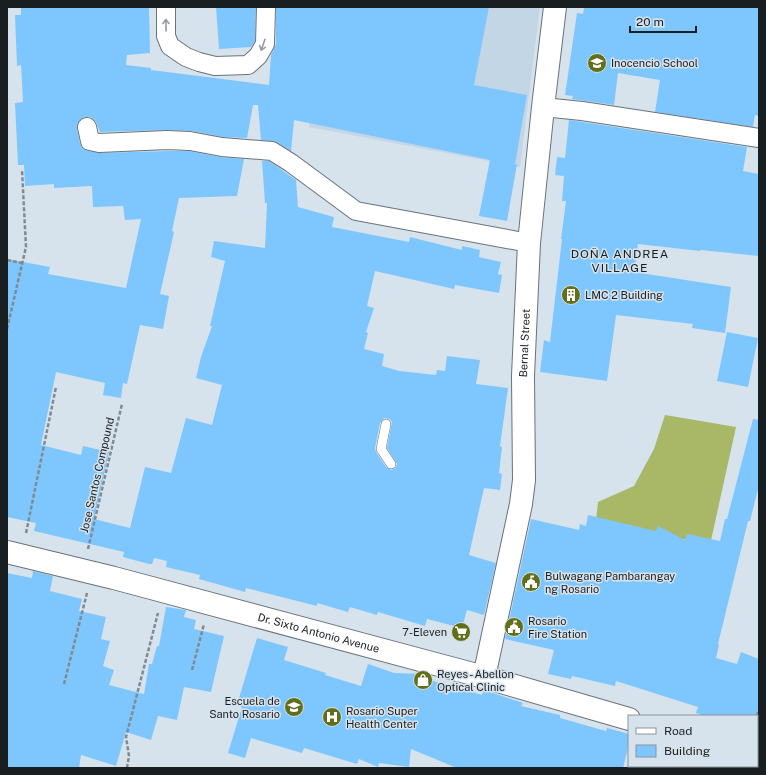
<svg xmlns="http://www.w3.org/2000/svg" width="766" height="775" font-family="'Public Sans',sans-serif">
<rect width="100%" height="100%" fill="#d6e2ec"/>
<!-- built -->
<path fill="#c3d6e5" d="M311,7H540L520,167L309,127Z"/>
<!-- forest -->
<path fill="#a8b867" d="M665,415L736,427L710,545L596,520L598,502L634,486L654,449Z"/>
<!-- building -->
<g fill="#7ec7fe" fill-rule="evenodd">
<path d="M21,7H149L150,53L127,55L126,65L151,68V70L269,85L271,55L276,44V7H489L474,85L527,95L515,164H517L507,221L479,216L490,160L294,120L291,151L277,142L261,140L258,105H253L247,138L223,137L192,131L167,130L100,132L95,120L91,117H84L80,120L77,124V129L80,143L82,148L88,151L99,153L167,151H189L220,157L244,159L237,196L179,198L172,231L174,232L160,294L169,296L163,329L140,325L127,384L123,383L121,398L103,395L105,383L56,372L41,445L81,455L83,446L109,452L94,519L130,528L145,467L171,473L186,418L212,425L222,385L196,378L201,357L212,326H210L225,261L211,257L214,241L265,248L267,203H265L262,161H269L296,180L298,207L334,217L332,227L409,242L410,237L462,250V246L480,250L479,257L501,262L498,274L502,275L499,293L455,285L454,289L375,271L367,306L374,308L366,332L368,333L364,349L384,354L382,366L399,371L436,375L437,370L445,371L447,356L480,360L476,384L508,388L500,446L502,447L499,473L502,474L500,490L484,488L469,555L496,563L484,615L467,610L462,628L427,619L425,626L378,612L377,615L350,607L348,612L317,603V606L246,588L245,592L199,579L200,575L166,567L167,561L154,558L152,564H149L123,557L124,552L34,531L36,523L7,517V259L50,267L48,274L126,288L141,219L125,220L123,206L93,207L92,186L54,188V184L25,186L24,165H18L15,103L23,102L21,65L17,66L15,15H21ZM384,418L390,419L392,422L387,448L397,464L396,467L392,470L386,467L376,452L375,448L380,423Z"/>
<path d="M216,7H256L255,41L251,47L219,49Z"/>
<path d="M584,7H759V116L755,115L753,127L655,112L660,80L618,73L614,105L572,99L573,96L565,95L577,13L583,14Z"/>
<path d="M569,120L747,147L743,171L759,174V256L701,250L700,251L638,244L634,272L731,287L725,333L692,328L693,324L616,315L607,381L540,372L544,340L550,342L562,239H561L566,201H562L564,176L555,175L557,157L565,158Z"/>
<path d="M727,332L758,338L748,387L717,381Z"/>
<path d="M753,419L759,420V485L750,521H748L718,644L719,645L716,658L737,664L741,652L759,659V716H705L696,713L698,707L616,681L615,686L572,676L571,679L548,674L554,650L505,639L531,519L579,530L580,524L586,526L588,515L656,531L658,526L685,540L687,534L720,541L725,519H727Z"/>
<path d="M33,571L53,576L50,591L82,599L79,611L106,617L101,639L110,641L103,666L114,670L109,685L144,694L149,664H152L157,646H159L166,607L186,610L184,617L196,620L194,629L224,636L211,692L184,687L177,720L158,716L151,740L126,732L116,766L81,755L79,768H7V573L32,578Z"/>
<path d="M257,638L288,647L284,660L326,673L325,675L361,686L368,664L394,673L423,674L430,675V680L482,695L484,690L523,703L521,706L560,715V718L606,731L607,728L629,734V744L623,768H457L411,749L409,767L379,763L378,767L359,759L357,764L304,748L302,753L251,738L245,758L228,753L242,707H241L243,699L239,698Z"/>
</g>
<g fill="none" stroke-linecap="round" stroke-linejoin="round">
<!-- service casing -->
<g stroke="#68737b" stroke-width="10">
<path id="service" d="M386,424L381,449L391,464"/>
</g>
<!-- minor casing -->
<g stroke="#68737b" stroke-width="20">
<g id="minor">
<path d="M166,7V36L170,46L186,57L199,62L215,66L248,65L258,56L265,44L266,7"/>
<path d="M543,107L582,111L759,138"/>
<path d="M87,127L90,141L99,143L167,140L190,141L222,147L272,151L291,163L356,211L529,243"/>
</g>
</g>
<!-- tertiary casing -->
<g stroke="#68737b" stroke-width="24">
<g id="tertiary">
<path id="s1" d="M484,677L521,504L524,480L523,376L529,243L543,107L555,7"/>
</g>
</g>
<!-- secondary casing -->
<g stroke="#68737b" stroke-width="24">
<g id="secondary">
<path id="s2" d="M7,552L114,578L484,677L629,719"/>
<path d="M757,756L759,757"/>
</g>
</g>
<!-- path -->
<g stroke="#828a91" stroke-width="2.5" stroke-dasharray="4 2" stroke-linecap="butt">
<path d="M7,260L22,263"/>
<path d="M7,329L26,247L22,170"/>
<path d="M26,533L56,387"/>
<path d="M88,549L122,404"/>
<path d="M192,670L204,624"/>
<path d="M64,684L87,593"/>
<path d="M757,716L759,709"/>
<path d="M127,768L129,756L126,737L158,613"/>
</g>
<!-- service -->
<use href="#service" stroke="#fff" stroke-width="9"/>
<!-- minor -->
<use href="#minor" stroke="#fff" stroke-width="18"/>
<!-- tertiary -->
<use href="#tertiary" stroke="#fff" stroke-width="22"/>
<!-- secondary -->
<use href="#secondary" stroke="#fff" stroke-width="22"/>
</g>
<!-- one-way arrows -->
<defs><path id="oneway-shaft" d="M-6 0H5M1.5-3L5.5 0L1.5 3" fill="none" stroke-width="1.6" stroke-linecap="round" stroke-linejoin="round"/></defs>
<g stroke="#989a9b">
<use href="#oneway-shaft" transform="translate(166 25) rotate(-91)"/>
<use href="#oneway-shaft" transform="translate(263 45) rotate(109)"/>
</g>
<!-- icons -->
<defs>
<g id="school-disc" transform="scale(1)"><circle r="9.5" fill="#626f19" stroke="#d6e2ec"/><path d="M0-5L7-2L0 1L-7-2ZM-4 1L0 2.5L4 1V4Q0 6-4 4Z" fill="#fff"/></g>
<g id="building-disc" transform="scale(1)"><circle r="9.5" fill="#626f19" stroke="#d6e2ec"/><path d="M-4-6H4V6H1V3H-1V6H-4ZM-2.5-4.3h1.7v1.8h-1.7ZM.8-4.3h1.7v1.8H.8ZM-2.5-1h1.7V.8h-1.7ZM.8-1h1.7V.8H.8Z" fill="#fff"/></g>
<g id="civic-disc" transform="scale(1)"><circle r="9.5" fill="#626f19" stroke="#d6e2ec"/><path d="M-.6-6.5H3V-4.5H.6V-3L4-1V1h2V6H-6V1h2V-1L-.6-3ZM-1.2 2.5V6h2.4V2.5Z" fill="#fff"/></g>
<g id="supermarket-disc" transform="scale(1)"><circle r="9.5" fill="#626f19" stroke="#d6e2ec"/><path d="M-6-5.5h2.5l.6 2H6L4.5 2H-2.5L-4.4-4H-6ZM-1.5 3.2a1.3 1.3 0 1 0 .1 0ZM3 3.2a1.3 1.3 0 1 0 .1 0Z" fill="#fff"/></g>
<g id="shop-disc" transform="scale(1)"><circle r="9.5" fill="#626f19" stroke="#d6e2ec"/><path d="M-5-2.5h2.3a2.7 3.5 0 0 1 5.4 0H5L5.5 6h-11ZM-1.5-2.5h3a1.5 2.3 0 0 0-3 0Z" fill="#fff"/></g>
<g id="hospital-disc" transform="scale(1)"><circle r="9.5" fill="#626f19" stroke="#d6e2ec"/><path d="M-5-5h3v3.5h4V-5h3V5h-3V1.5h-4V5h-3Z" fill="#fff"/></g>
</defs>
<g fill-rule="evenodd">
<use href="#school-disc" x="597" y="63"/>
<use href="#building-disc" x="571" y="295"/>
<use href="#civic-disc" x="531" y="582"/>
<use href="#civic-disc" x="514" y="627"/>
<use href="#supermarket-disc" x="461" y="632"/>
<use href="#shop-disc" x="423" y="680"/>
<use href="#school-disc" x="294" y="707"/>
<use href="#hospital-disc" x="332" y="717"/>
</g>
<g text-anchor="middle" dominant-baseline="central" stroke-width="3" stroke-linejoin="round" paint-order="stroke">
<!-- poi labels -->
<g font-size="11" fill="#191e21" stroke="#d6e2ec" text-anchor="start">
<text x="611" y="63">Inocencio School</text>
<text x="585" y="295">LMC 2 Building</text>
<text x="545" y="576">Bulwagang Pambarangay<tspan x="545" dy="13">ng Rosario</tspan></text>
<text x="528" y="621">Rosario<tspan x="528" dy="13">Fire Station</tspan></text>
<text x="447" y="632" text-anchor="end">7-Eleven</text>
<text x="437" y="674">Reyes - Abellon<tspan x="437" dy="13">Optical Clinic</tspan></text>
<text x="280" y="701" text-anchor="end">Escuela de<tspan x="280" dy="13">Santo Rosario</tspan></text>
<text x="346" y="711">Rosario Super<tspan x="346" dy="13">Health Center</tspan></text>
</g>
<!-- street labels -->
<g font-size="11" fill="#191e21" stroke="#d6e2ec">
<text stroke="none"><textPath href="#s1" startOffset="338">Bernal Street</textPath></text>
<text transform="translate(97 475) rotate(-77)">Jose Santos Compound</text>
<text stroke="none"><textPath href="#s2" startOffset="322">Dr. Sixto Antonio Avenue</textPath></text>
</g>
<!-- neighbourhood labels -->
<g font-size="12" letter-spacing="1" fill="#191e21" stroke="#d6e2ec">
<text x="620" y="254">DOÑA ANDREA<tspan x="620" dy="14">VILLAGE</tspan></text>
</g>
</g>
<!-- border -->
<rect width="766" height="775" fill="none" stroke="#191e21" stroke-width="16"/>
<!-- legend -->
<rect x="628" y="715" width="130" height="52" fill="#d6e2ec" stroke="#8a949b"/>
<rect x="636" y="728" width="20" height="6" fill="#ffffff" stroke="#8a949b"/>
<text x="664" y="735" font-size="12" fill="#191e21">Road</text>
<rect x="636" y="745" width="20" height="12" fill="#7ec7fe" stroke="#8a949b"/>
<text x="664" y="755" font-size="12" fill="#191e21">Building</text>
<!-- scale -->
<path d="M630 26v6h66v-6" fill="none" stroke="#191e21" stroke-width="2"/>
<text x="636" y="26" font-size="12" fill="#191e21" stroke="#d6e2ec" stroke-width="3" paint-order="stroke">20 m</text>
</svg>
